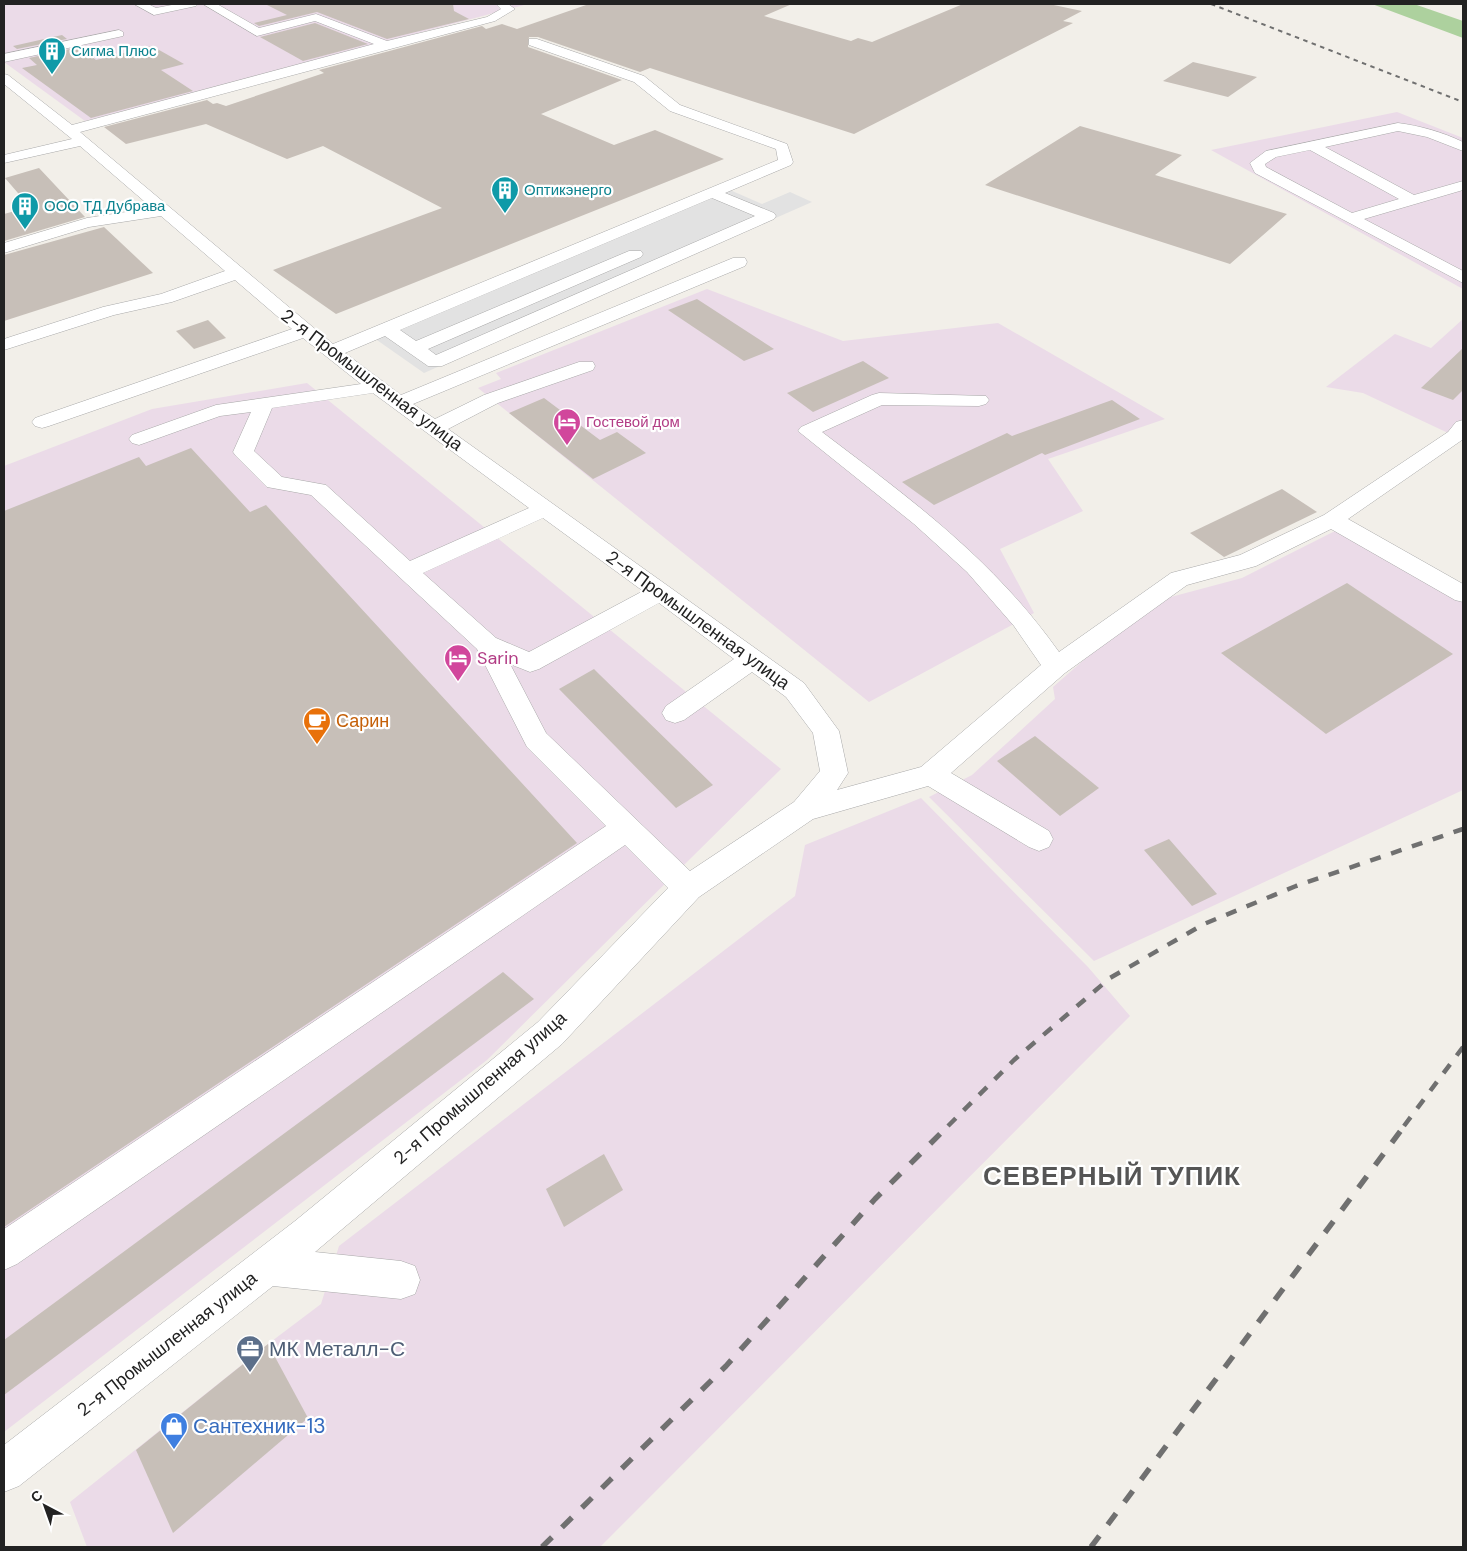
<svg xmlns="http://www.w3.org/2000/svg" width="1467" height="1551" font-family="'DM Sans',sans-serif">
<rect width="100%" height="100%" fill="#f2efe9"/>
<!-- industrial -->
<g fill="#ebdbe8">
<path d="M4,4H528L85,121L4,62Z"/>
<path d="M1397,112L1463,138V289L1211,150Z"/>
<path d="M707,289L843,341L998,323L1165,419L1048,459L1083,511L1000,549L1034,613L869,702L478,388L501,379L496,373Z"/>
<path d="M1463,319V440L1363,393L1326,387L1395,334L1431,348Z"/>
<path d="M307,383L781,769L487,1060L4,1432V466L152,409Z"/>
<path d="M1339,529L1463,601V790L1094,961L929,797L972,775L1055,699L1053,687L1086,658L1167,598L1242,578Z"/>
<path d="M921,798L1088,967L1130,1016L600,1547H87L70,1502L268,1344L321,1304L339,1246L795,896L805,845Z"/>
</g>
<!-- forest -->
<path fill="#add19e" d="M1372,4H1414L1463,21V38Z"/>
<!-- parking -->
<path fill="#e2e2e2" d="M730,190L762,204L790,192L812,202L424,373L374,338Z"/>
<!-- building -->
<g fill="#c7bfb8">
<path d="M265,4H453L454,11L469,19L387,39L317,12L259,26L254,23L287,15Z"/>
<path d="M589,4H792L764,16L851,41L858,38L872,42L963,4H1049L1082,11L1063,21L1073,23L854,134L650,68L640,72L538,37H529L528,47L622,80L541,114L614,145L655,130L724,159L336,314L273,270L442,208L323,146L287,159L206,124L126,144L104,127L207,100L213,104L217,103L226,106L324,73L319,70L482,26L486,29L502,24L517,29Z"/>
<path d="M315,23L368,44L303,61L260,37Z"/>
<path d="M62,35L67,39L17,49L13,46Z"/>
<path d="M152,46L184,64L161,70L193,91L91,118L22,68L37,65L29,58L79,47L96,60Z"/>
<path d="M1193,62L1257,77L1228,97L1163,81Z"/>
<path d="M1080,126L1182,155L1155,175L1287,214L1230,264L985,185Z"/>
<path d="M39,168L85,217L4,241V214L30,207L5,178Z"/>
<path d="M104,227L153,273L4,321V255Z"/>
<path d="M697,299L774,349L744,361L668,310Z"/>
<path d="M208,320L226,338L194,349L176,331Z"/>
<path d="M1463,348V390L1453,400L1421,388Z"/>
<path d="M863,361L889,378L813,412L787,393Z"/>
<path d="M544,398L600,440L617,432L646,453L593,479L509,413Z"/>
<path d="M1112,400L1140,419L1045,455L1042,453L934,505L902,482L1007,433L1012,436Z"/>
<path d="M191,448L250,512L266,505L577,843L4,1227V511L139,457L146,466Z"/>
<path d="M1282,489L1317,512L1224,557L1190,533Z"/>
<path d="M1347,583L1453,654L1326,734L1221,653Z"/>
<path d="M594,669L600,675L713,785L676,808L559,689Z"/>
<path d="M1035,736L1099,788L1060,816L997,761Z"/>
<path d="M1169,839L1217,894L1192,906L1144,850Z"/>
<path d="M503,972L534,999L4,1395V1340Z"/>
<path d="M604,1154L623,1190L564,1227L546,1189Z"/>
<path d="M268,1344L308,1418L173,1533L136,1450Z"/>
</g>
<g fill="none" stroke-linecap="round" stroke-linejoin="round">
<!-- minor casing -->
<g stroke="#a9a9a9" stroke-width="1">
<g id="minor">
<path d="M134,4H148L156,8L177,4H198L196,6L154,15Z"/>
<path d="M203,4H217L259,28L316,14L387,41L487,17L501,9L496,4H508L515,9L495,21L80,132L333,344L778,160L776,149L670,111L634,82L529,45V39H537L644,76L680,105L787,144L793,162L791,165L725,193L774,213L776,216L774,219L442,366H428L385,336L345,353L401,395L733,258H745L747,262L745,266L413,404L435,419L484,395L579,362H593L595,366L593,370L498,403L448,429L804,683L839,731L848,773L837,790L921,767L1041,665L1014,626L967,572L914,524L798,431L801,427L872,395L879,393L986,396L989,400L986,404L979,406L882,405L822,432C912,500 993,559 1059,652L1171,573L1240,555L1324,515L1448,432L1456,422L1463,420L1462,440L1348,519L1463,584V602L1455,600L1331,529L1256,566L1187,585L1065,673L951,773L1049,831L1053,839L1049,847L1039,851L1029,847L928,786L813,819L699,897L562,1044L315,1252L401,1261L415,1266L420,1280L415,1294L401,1299L273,1286L19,1486L4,1492V1445L295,1221L538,1022L668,888L625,845L17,1264L4,1270V1229L606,826L527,747L477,649L311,495L267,487L236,456L233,452L251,412L220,416L139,445L132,443L129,439L132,435L216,405L361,384L303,338L49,426L42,428L35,426L32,422L35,418L292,329L235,280L172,302L114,315L4,350V339L103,307L161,294L225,271L161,216L89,227L4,253V243L87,218L152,208L80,146L4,163V155L72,139L4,84V74L8,75L72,125L374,44L315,21L257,36ZM712,198L755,216L436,355L428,349L641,257L643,254L641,251H629L416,341L400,330ZM373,393L529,508L410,561L326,485L282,477L254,451L272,408ZM543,518L643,591L529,652L496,638L423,573ZM659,603L734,659L666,706L662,713L666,720L675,723L684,720L752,672L786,697L813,733L820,771L794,802L690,871L546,733L510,664L530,672L539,669Z"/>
<path d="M119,30L123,32V36L4,62V54Z"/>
<path d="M1398,123C1421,126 1442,132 1463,142V151L1427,137L1398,131L1325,147L1414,195L1463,181V190L1364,219L1463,271V283L1255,173L1250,163L1266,151ZM1310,150L1399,199L1352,213L1266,167L1265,164L1276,157Z"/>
</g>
</g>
<!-- minor -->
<use href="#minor" fill="#fff" fill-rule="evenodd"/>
<!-- rail-far2 -->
<path stroke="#707070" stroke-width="2" stroke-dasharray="4.5 4.5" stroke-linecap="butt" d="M1211,4L1463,102"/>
<!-- rail-far1 -->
<g stroke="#707070" stroke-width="4.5" stroke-dasharray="11 11" stroke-linecap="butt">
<path d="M948,1126L1014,1060L1110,978L1204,924L1296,886L1463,829"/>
<path d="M1404,1126L1463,1047"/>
</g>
<!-- rail -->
<g stroke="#707070" stroke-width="5.5" stroke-dasharray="14 14" stroke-linecap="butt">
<path d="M542,1547L726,1366L875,1199L949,1125"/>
<path d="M1091,1547L1405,1125"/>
</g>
</g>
<!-- icons -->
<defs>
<g id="building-pin" transform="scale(1.4375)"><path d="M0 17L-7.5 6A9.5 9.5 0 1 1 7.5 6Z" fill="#0f9aa8" stroke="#fff"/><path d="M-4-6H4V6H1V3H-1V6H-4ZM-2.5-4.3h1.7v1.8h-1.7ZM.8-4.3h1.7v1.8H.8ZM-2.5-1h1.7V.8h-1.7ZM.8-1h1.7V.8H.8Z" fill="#fff"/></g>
<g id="hotel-pin" transform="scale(1.4375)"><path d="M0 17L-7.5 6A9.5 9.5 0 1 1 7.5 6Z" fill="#d1479c" stroke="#fff"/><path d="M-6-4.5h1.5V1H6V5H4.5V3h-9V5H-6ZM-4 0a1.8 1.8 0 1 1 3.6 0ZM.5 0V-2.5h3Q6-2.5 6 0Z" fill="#fff"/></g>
<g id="cafe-pin" transform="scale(1.4375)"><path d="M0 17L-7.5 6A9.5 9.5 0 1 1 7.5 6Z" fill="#e8710a" stroke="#fff"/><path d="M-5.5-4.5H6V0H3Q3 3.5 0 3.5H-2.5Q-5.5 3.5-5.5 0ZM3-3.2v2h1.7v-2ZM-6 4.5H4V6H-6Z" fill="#fff"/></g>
<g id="office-pin" transform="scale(1.4375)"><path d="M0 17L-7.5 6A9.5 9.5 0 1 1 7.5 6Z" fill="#5c6f8a" stroke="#fff"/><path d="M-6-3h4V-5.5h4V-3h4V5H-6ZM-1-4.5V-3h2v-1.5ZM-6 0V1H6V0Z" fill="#fff"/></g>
<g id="shop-pin" transform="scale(1.4375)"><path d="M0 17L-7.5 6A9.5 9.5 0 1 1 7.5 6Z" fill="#3f7fe0" stroke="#fff"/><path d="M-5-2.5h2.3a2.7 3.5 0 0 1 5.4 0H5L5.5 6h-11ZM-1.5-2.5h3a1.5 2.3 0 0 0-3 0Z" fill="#fff"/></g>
</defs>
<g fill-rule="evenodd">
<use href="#building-pin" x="52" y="51"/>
<use href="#building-pin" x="505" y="190"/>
<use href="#building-pin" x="25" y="206"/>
<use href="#hotel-pin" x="567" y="422"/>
<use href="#hotel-pin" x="458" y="658"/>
<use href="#cafe-pin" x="317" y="721"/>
<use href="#office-pin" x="250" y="1349"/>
<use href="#shop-pin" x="174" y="1426"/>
</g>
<g text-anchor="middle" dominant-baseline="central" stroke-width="4.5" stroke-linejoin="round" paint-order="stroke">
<!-- far-culture labels -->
<g font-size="15" fill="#0d838f" stroke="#fff" text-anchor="start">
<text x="71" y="51">Сигма Плюс</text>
<text x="524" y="190">Оптикэнерго</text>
<text x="44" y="206">ООО ТД Дубрава</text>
</g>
<!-- far-hotel labels -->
<g font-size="15" fill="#b23c85" stroke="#fff" text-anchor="start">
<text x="586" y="422">Гостевой дом</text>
</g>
<!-- street labels -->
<g font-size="18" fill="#222" stroke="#fff">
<text transform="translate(372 380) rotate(37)">2-я Промышленная улица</text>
<text transform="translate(698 620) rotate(36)">2-я Промышленная улица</text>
<text transform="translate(480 1088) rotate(-41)">2-я Промышленная улица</text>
<text transform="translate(167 1344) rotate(-38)">2-я Промышленная улица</text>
</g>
<!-- hotel labels -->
<g font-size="18" fill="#b23c85" stroke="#fff" text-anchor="start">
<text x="477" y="658">Sarin</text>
</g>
<!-- food labels -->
<g font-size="18" fill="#c56008" stroke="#fff" text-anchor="start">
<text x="336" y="721">Сарин</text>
</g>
<!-- near-service labels -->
<g font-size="21" fill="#4e5e75" stroke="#fff" text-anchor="start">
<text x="269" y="1349">МК Металл-С</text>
</g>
<!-- near-shop labels -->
<g font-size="21" fill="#366cbe" stroke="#fff" text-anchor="start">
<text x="193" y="1426">Сантехник-13</text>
</g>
<!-- near-district labels -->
<g font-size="26" font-weight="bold" letter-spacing="1" fill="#555" stroke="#fff">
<text x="1112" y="1176">СЕВЕРНЫЙ ТУПИК</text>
</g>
</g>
<!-- border -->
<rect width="1467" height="1551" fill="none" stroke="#222222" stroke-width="10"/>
<!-- north arrow -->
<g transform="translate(45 1506) rotate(319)" stroke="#ffffff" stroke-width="4" paint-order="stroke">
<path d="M0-4L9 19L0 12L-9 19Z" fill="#222222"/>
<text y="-8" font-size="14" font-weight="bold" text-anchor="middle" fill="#222222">С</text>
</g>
</svg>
